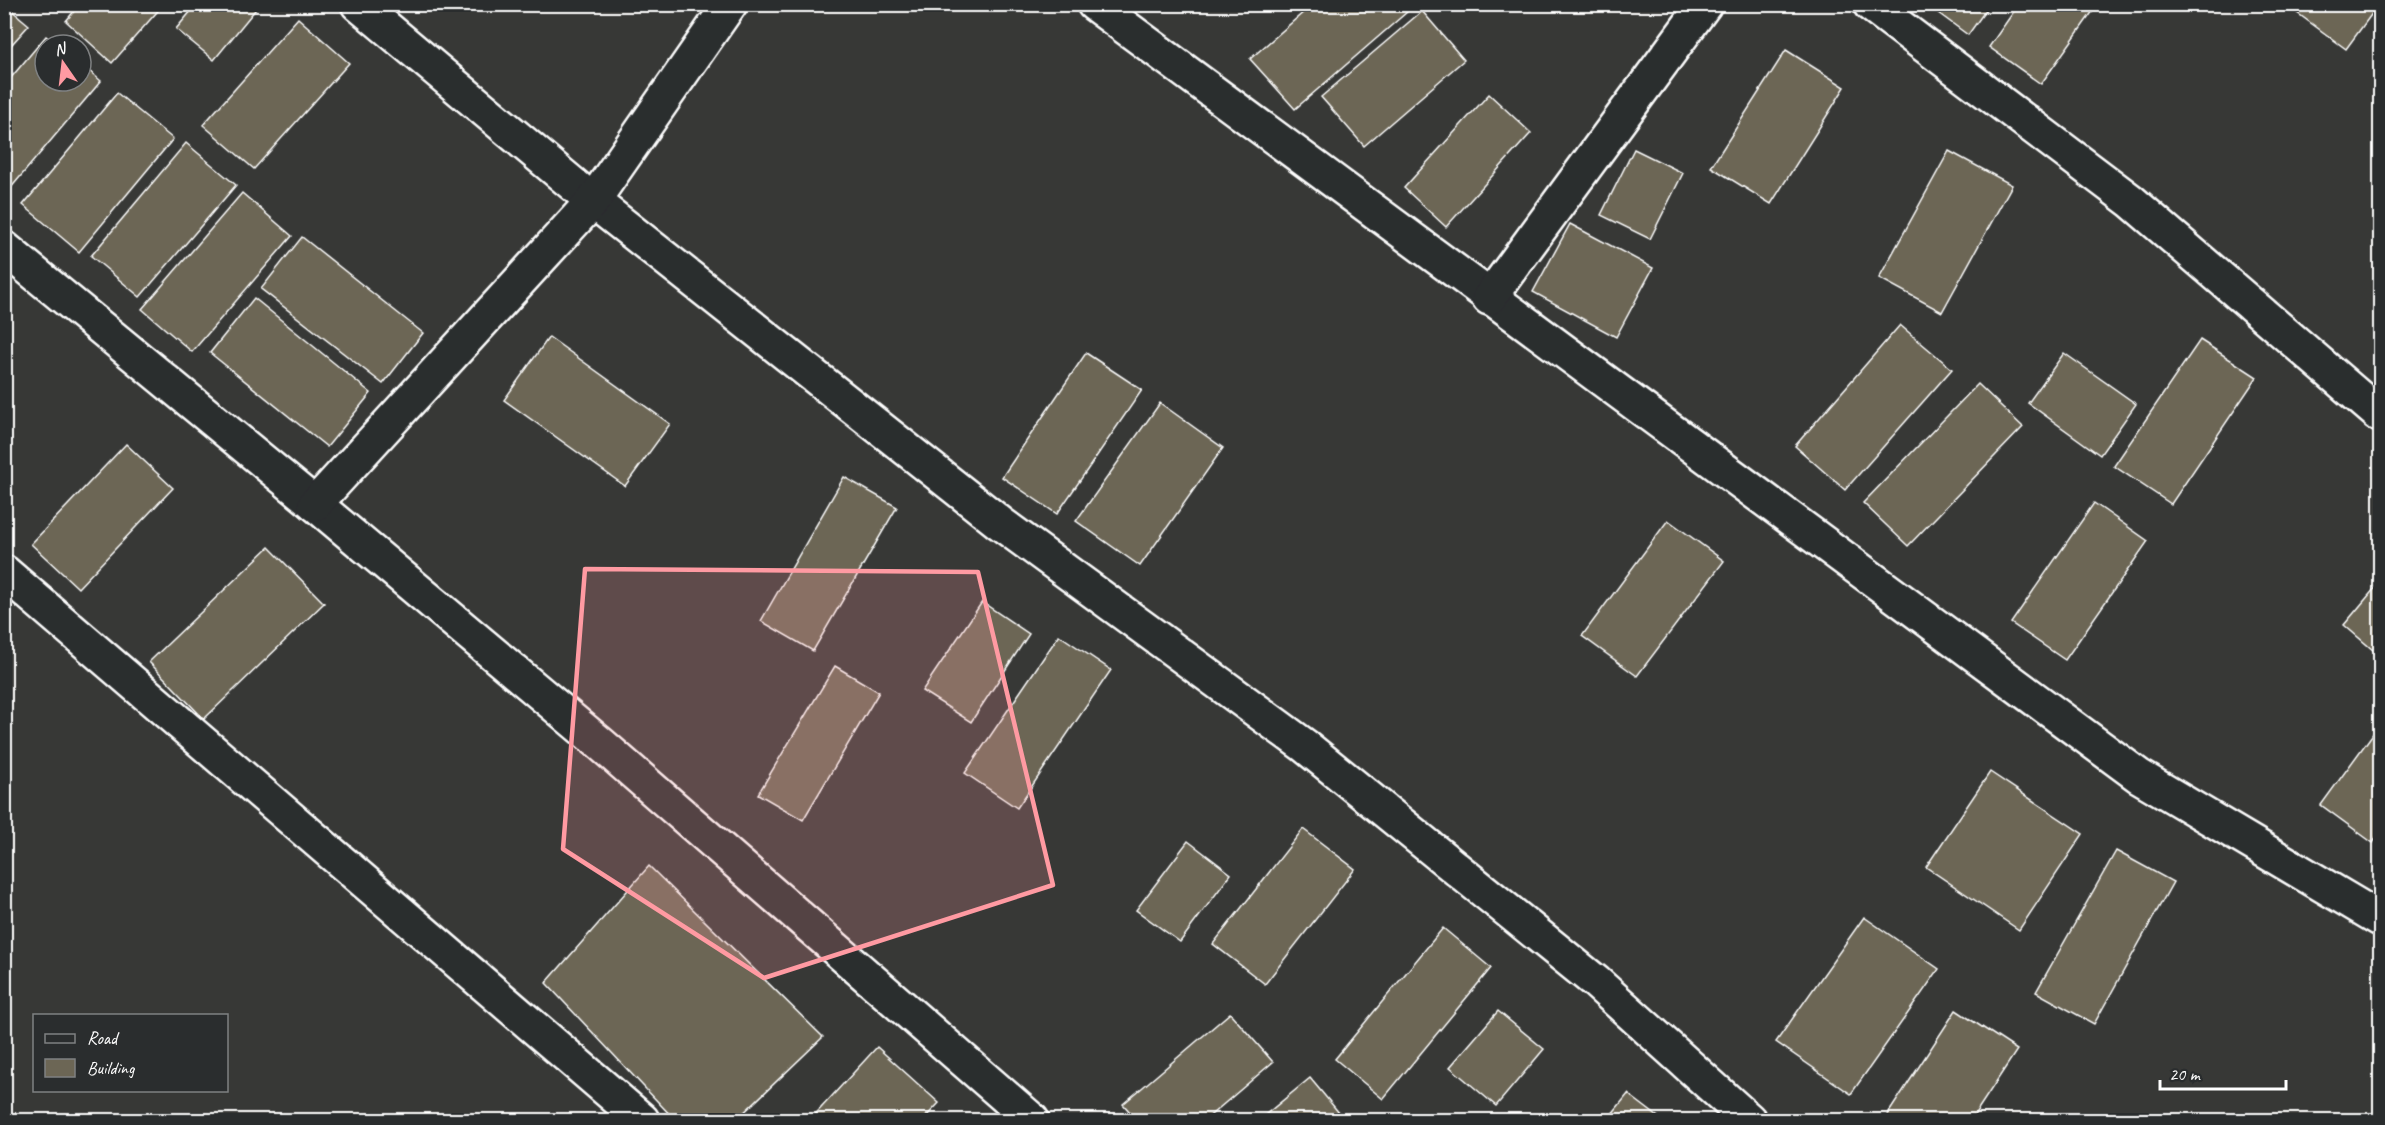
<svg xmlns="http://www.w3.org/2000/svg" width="2385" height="1125" font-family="Caveat,sans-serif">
<rect width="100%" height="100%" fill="#373836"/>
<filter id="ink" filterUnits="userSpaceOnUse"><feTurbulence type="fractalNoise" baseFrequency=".0167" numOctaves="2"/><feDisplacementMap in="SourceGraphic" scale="12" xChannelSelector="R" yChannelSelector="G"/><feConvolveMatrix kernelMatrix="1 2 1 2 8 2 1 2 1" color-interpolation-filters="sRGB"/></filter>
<g filter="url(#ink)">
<!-- building -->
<g fill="#6c6655" stroke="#fff" stroke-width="1.5">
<path d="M4,4L29,25L4,53Z"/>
<path d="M80,4H164L112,63L66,21Z"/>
<path d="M197,4H260L214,60L176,29Z"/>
<path d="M1313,4H1400L1407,12L1295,109L1250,59Z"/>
<path d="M1926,4H1990L1968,35Z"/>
<path d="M2019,4H2098L2041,84L1989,47Z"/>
<path d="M2285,4H2379L2346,49Z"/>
<path d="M1422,11L1464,60L1364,146L1321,97Z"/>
<path d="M298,18L349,63L254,169L203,125Z"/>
<path d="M46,36L58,45H45V81H81V64L101,81L4,196V86Z"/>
<path d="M1786,50L1845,87L1771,204L1711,167Z"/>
<path d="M117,93L173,139L79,252L23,205Z"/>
<path d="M1489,94L1531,133L1446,227L1404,188Z"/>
<path d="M186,143L236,185L140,297L91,256Z"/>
<path d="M1634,149L1683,173L1650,239L1601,215Z"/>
<path d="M1949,151L2012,185L1942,312L1879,278Z"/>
<path d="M242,193L292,236L192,352L142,309Z"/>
<path d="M1570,224L1653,268L1616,337L1533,292Z"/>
<path d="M302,237L423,333L383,384L261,289Z"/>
<path d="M254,298L371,393L327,447L210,353Z"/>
<path d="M1900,325L1952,369L1845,490L1795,446Z"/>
<path d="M549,337L670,424L625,486L504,400Z"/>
<path d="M2200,340L2257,377L2171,504L2114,466Z"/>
<path d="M1086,353L1142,390L1057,514L1002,477Z"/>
<path d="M2064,353L2136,404L2100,455L2028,403Z"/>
<path d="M1978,384L2023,427L1908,546L1863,503Z"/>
<path d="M1160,403L1223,448L1140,566L1076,521Z"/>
<path d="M126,444L173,488L78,588L31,544Z"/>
<path d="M844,477L897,507L813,651L761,621Z"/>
<path d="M2094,503L2148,541L2065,660L2011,623Z"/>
<path d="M1668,520L1724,561L1637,676L1582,636Z"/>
<path d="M269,547L324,603L204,719L149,662Z"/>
<path d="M2380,582V656L2344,625Z"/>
<path d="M982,602L1029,634L971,722L922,691Z"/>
<path d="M1059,635L1111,670L1017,808L965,773Z"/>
<path d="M835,666L879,692L803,820L758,794Z"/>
<path d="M2380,724V832L2373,843L2321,805Z"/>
<path d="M1990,772L2083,834L2019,930L1926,867Z"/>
<path d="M1303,829L1355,869L1265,984L1213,944Z"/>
<path d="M1188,841L1231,874L1180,942L1136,910Z"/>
<path d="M2116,851L2173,882L2094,1024L2036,992Z"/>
<path d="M649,866L823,1037L736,1120H675L546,983Z"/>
<path d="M1864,917L1939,969L1851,1094L1776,1042Z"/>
<path d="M1443,928L1491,968L1383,1099L1335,1059Z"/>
<path d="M1956,1010L2017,1050L1971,1120H1884Z"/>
<path d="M1498,1011L1544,1049L1496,1106L1450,1067Z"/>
<path d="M1230,1013L1273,1062L1205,1120H1137L1123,1104Z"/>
<path d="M877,1047L939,1103L923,1120H810Z"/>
<path d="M1310,1078L1345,1120H1259Z"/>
<path d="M1628,1094L1662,1120H1607Z"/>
</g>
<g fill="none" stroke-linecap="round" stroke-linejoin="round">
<!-- street casing -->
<g stroke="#fff" stroke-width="38">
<g id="street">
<path d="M358,4L593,201L1000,523L1305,746L1596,982L1749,1120"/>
<path d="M1094,4L2139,776L2380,919"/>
<path d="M1870,4L2131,201L2380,415"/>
<path d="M4,248L315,504L602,745L1032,1120"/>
<path d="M1489,298L1705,4"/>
<path d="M315,504L593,201L730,4"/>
<path d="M4,572L642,1120"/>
</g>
</g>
<!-- street -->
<use href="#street" stroke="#2a2d2e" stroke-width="33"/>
</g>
</g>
<!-- marked area -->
<path fill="#ff9aa2" fill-opacity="0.2" stroke="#ff9aa2" stroke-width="4.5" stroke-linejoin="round" d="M585,569L978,572L1053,885L764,978L563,849Z"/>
<!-- margin -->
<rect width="2385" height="1125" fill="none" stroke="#2a2d2e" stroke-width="24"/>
<rect x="12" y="12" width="2361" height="1101" fill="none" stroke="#fff" stroke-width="2" filter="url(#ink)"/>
<!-- legend -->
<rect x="33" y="1014" width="195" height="78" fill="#2a2d2e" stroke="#7f8182" stroke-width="1.5"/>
<rect x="45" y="1034" width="30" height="9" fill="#2a2d2e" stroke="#7f8182" stroke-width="1.5"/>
<text x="87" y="1044" font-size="18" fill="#ffffff">Road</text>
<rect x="45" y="1059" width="30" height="18" fill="#6c6655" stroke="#7f8182" stroke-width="1.5"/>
<text x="87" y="1074" font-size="18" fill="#ffffff">Building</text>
<!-- north arrow -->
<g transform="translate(63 63) rotate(346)"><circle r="28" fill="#2a2d2e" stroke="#7f8182" stroke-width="1.5"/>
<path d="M0-4.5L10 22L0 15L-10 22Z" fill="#ff9aa2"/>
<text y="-9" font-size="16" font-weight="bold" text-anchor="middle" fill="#ffffff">N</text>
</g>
<!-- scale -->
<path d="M2160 1080v9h126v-9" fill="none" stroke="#ffffff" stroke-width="3"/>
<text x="2169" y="1080" font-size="18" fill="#ffffff" stroke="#2a2d2e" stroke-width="4.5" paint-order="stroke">20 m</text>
</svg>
